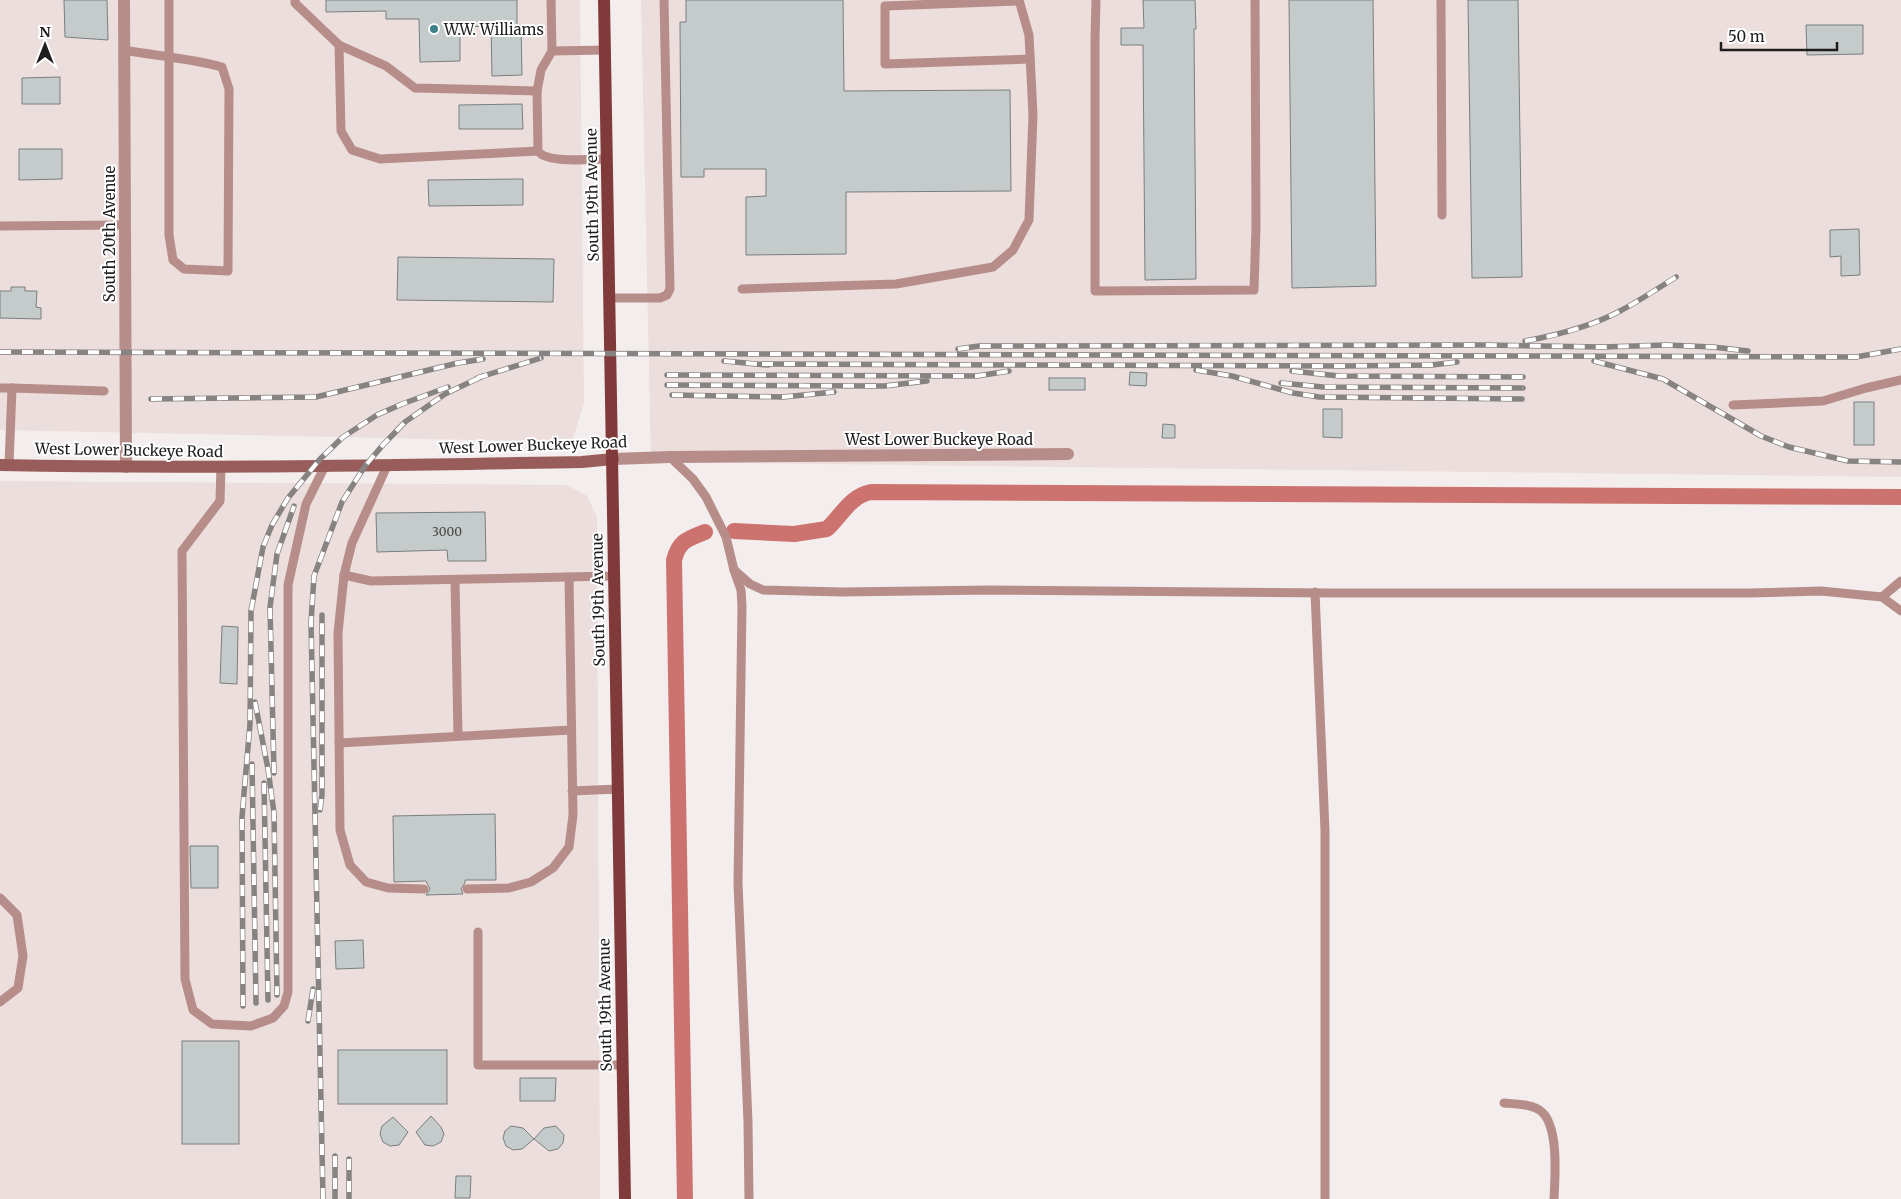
<svg xmlns="http://www.w3.org/2000/svg" width="1901" height="1199" font-family="Merriweather,serif">
<rect width="100%" height="100%" fill="#f3eeed"/>
<!-- built -->
<g fill="#ecdedd">
<path d="M0,0H580L584,403L572,442L0,430Z"/>
<path d="M641,0H1901V477L651,462Z"/>
<path d="M0,481L567,485L587,496L597,517L600,1199H0Z"/>
</g>
<g fill="none" stroke-linecap="round" stroke-linejoin="round">
<!-- canal -->
<g stroke="#cd736f" stroke-width="16">
<path d="M734,531L794,534L827,529C842,515 850,496 871,492L1901,497"/>
<path d="M685,1199L674,560C679,541 687,539 705,532"/>
</g>
</g>
<!-- building -->
<g fill="#c5cacb" stroke="#7a7e7f">
<path d="M64,0H107L108,40L65,37Z"/>
<path d="M326,0H517V25H521L522,75L492,76L491,26L460,27V61L420,62L419,19H386V11L326,12Z"/>
<path d="M686,0H843L844,91L1010,90L1011,191L846,192V254L746,255V197L766,196V169H704V177H681L680,22H686Z"/>
<path d="M1143,0H1195L1196,29H1194L1196,279L1145,280L1143,45H1121V28H1144Z"/>
<path d="M1289,0H1373L1376,286L1292,288Z"/>
<path d="M1468,0H1518L1522,277L1472,278Z"/>
<path d="M1806,25H1863V54L1807,55Z"/>
<path d="M60,77V104H22V78Z"/>
<path d="M522,104L523,129H459V105Z"/>
<path d="M19,149H62V179L19,180Z"/>
<path d="M523,179V205L429,206L428,180Z"/>
<path d="M1859,229L1860,275L1841,276V256L1830,257V230Z"/>
<path d="M398,257L554,259L553,302L397,300Z"/>
<path d="M11,287H25V291H37L36,307L41,308V319L0,318V291H11Z"/>
<path d="M1130,372L1147,373L1146,386L1129,385Z"/>
<rect x="1049" y="378" width="36" height="12"/>
<rect x="1854" y="402" width="20" height="43"/>
<path d="M1323,409H1342V438L1323,437Z"/>
<path d="M1163,424L1175,425V438H1162Z"/>
<path d="M485,512L486,561H448L447,550L377,552L376,513Z"/>
<path d="M222,626L238,627L237,684L220,683Z"/>
<path d="M495,814L496,880H465V883L461,889L463,894L426,895L430,889L426,881L394,882L393,816Z"/>
<path d="M190,846H218V888H191Z"/>
<path d="M363,940L364,968L336,969L335,941Z"/>
<rect x="182" y="1041" width="57" height="103"/>
<rect x="338" y="1050" width="109" height="54"/>
<path d="M520,1078H556L555,1101H520Z"/>
<path d="M431,1116L441,1127L444,1134L441,1142L433,1146L425,1145L416,1132Z"/>
<path d="M393,1117L408,1132L399,1145L390,1146L383,1142L380,1134L382,1126Z"/>
<path d="M511,1126L523,1128L534,1139L544,1128L556,1126L564,1135L563,1143L558,1149L549,1151L534,1139L522,1149L513,1150L506,1146L503,1138L505,1131Z"/>
<path d="M456,1176H471L470,1198H455Z"/>
</g>
<g fill="none" stroke-linecap="round" stroke-linejoin="round">
<!-- lane -->
<g stroke="#b78d8a" stroke-width="9">
<path d="M295,0V3L339,45L386,66L415,88L537,91L541,70L552,51L605,50"/>
<path d="M551,0L552,51"/>
<path d="M1096,0L1095,39V291L1254,290L1256,227L1255,0"/>
<path d="M1441,0L1442,215"/>
<path d="M1019,1L885,6V64L1030,59"/>
<path d="M339,45L341,131L352,150L380,159L538,151"/>
<path d="M124,50C157,56 190,58 222,67L229,89L228,271L184,269L173,260L169,235V0"/>
<path d="M537,91L538,151C546,164 592,159 608,159"/>
<path d="M0,226L125,225"/>
<path d="M742,289L896,284L993,267L1013,250L1029,220L1033,115L1029,35L1019,0"/>
<path d="M611,298H660L667,295L670,289L664,0"/>
<path d="M0,388H12"/>
<path d="M1733,405L1823,401L1866,388L1901,380"/>
<path d="M670,457L693,479L706,497L726,537L734,570L741,590L742,606L738,883L748,1122L749,1199"/>
<path d="M9,465L12,388L104,391"/>
<path d="M387,466L352,543L344,575L338,633L340,830L350,865L366,882L388,888L424,889"/>
<path d="M221,467L220,501L182,551L185,979L193,1010L212,1024L251,1026L273,1018L284,1006L288,992V585L306,504L325,466"/>
<path d="M734,570L750,584L763,590L842,592L991,590L1333,593H1750L1821,591L1882,597L1901,611"/>
<path d="M344,575L371,581L614,576"/>
<path d="M455,580L458,736"/>
<path d="M1315,592L1325,831V1199"/>
<path d="M1882,597L1901,581"/>
<path d="M339,743L571,730"/>
<path d="M572,791L618,789"/>
<path d="M467,889L509,888L531,882L553,868L569,847L573,815L569,577"/>
<path d="M0,898L17,915L23,956L18,988L0,1002"/>
<path d="M478,932V1065H623"/>
<path d="M1504,1103C1516,1104 1533,1104 1542,1112C1559,1128 1555,1177 1554,1199"/>
</g>
<!-- street -->
<g stroke="#b78d8a" stroke-width="12">
<path d="M124,0L126,467"/>
<path d="M613,459L670,457L1068,454"/>
</g>
<!-- secondary -->
<path stroke="#985d5a" stroke-width="12" d="M0,465C194,469 388,465 582,462L613,459"/>
<!-- primary -->
<path stroke="#803a39" stroke-width="12" d="M604,0L625,1199"/>
<!-- rail casing -->
<g stroke="#868382" stroke-width="5.5">
<g id="rail">
<path d="M1525,341C1558,335 1590,327 1620,311C1639,301 1657,289 1676,277"/>
<path d="M958,349L979,346L1485,345L1603,347L1666,345L1713,347L1748,351"/>
<path d="M0,352L1856,357L1901,349"/>
<path d="M724,361L768,365"/>
<path d="M1594,361L1663,379L1761,436L1789,447L1848,461L1901,462"/>
<path d="M762,364L1342,366L1432,365L1457,362"/>
<path d="M1196,370L1232,376L1293,393L1319,397L1522,399"/>
<path d="M1292,371L1339,376L1523,377"/>
<path d="M667,375L977,376L1009,371"/>
<path d="M477,378L541,358"/>
<path d="M1281,383L1323,387L1523,388"/>
<path d="M667,385L884,386L927,381"/>
<path d="M672,395L783,397L834,392"/>
<path d="M151,399L316,397L458,363L483,359"/>
<path d="M255,702L268,769L274,813L277,995"/>
<path d="M252,764L256,1003"/>
<path d="M274,773L270,607L277,554L294,506"/>
<path d="M264,783L268,1000"/>
<path d="M320,810L322,795V615"/>
<path d="M243,1006L242,817L250,724L251,611L263,547L272,525L288,498L320,459L343,437L377,415L402,404L448,387"/>
<path d="M308,1021L313,989"/>
<path d="M335,1156V1199"/>
<path d="M349,1159V1199"/>
<path d="M323,1199L311,622L314,576L342,502L365,466L382,446L405,422L445,394L483,376"/>
</g>
</g>
<!-- rail -->
<use href="#rail" stroke="#fff" stroke-width="4" stroke-dasharray="11" stroke-linecap="butt"/>
</g>
<!-- markers -->
<circle fill="#3c828d" stroke="#fff" stroke-width="2" cx="434" cy="29" r="5"/>
<g text-anchor="middle" dominant-baseline="central" stroke-width="4" stroke-linejoin="round" paint-order="stroke">
<!-- number labels -->
<g font-size="12" fill="#484848">
<text x="447" y="531">3000</text>
</g>
<!-- poi labels -->
<g font-size="15" fill="#1f1d1d" stroke="#fff" text-anchor="start">
<text x="444" y="29">W.W. Williams</text>
</g>
<!-- street labels -->
<g font-size="15" fill="#1f1d1d" stroke="#fff">
<text transform="translate(592 195) rotate(-91)">South 19th Avenue</text>
<text transform="translate(109 234) rotate(-90)">South 20th Avenue</text>
<text x="939" y="439">West Lower Buckeye Road</text>
<text transform="translate(533 445) rotate(-2)">West Lower Buckeye Road</text>
<text transform="translate(129 450) rotate(1)">West Lower Buckeye Road</text>
<text transform="translate(598 600) rotate(-91)">South 19th Avenue</text>
<text transform="translate(605 1005) rotate(-91)">South 19th Avenue</text>
</g>
</g>
<!-- north arrow -->
<g transform="translate(45 45)" stroke="#ffffff" stroke-width="4" paint-order="stroke">
<path d="M0-4L9 19L0 12L-9 19Z" fill="#1f1d1d"/>
<text y="-8" font-size="14" font-weight="bold" text-anchor="middle" fill="#1f1d1d">N</text>
</g>
<!-- scale -->
<path d="M1721 42v8h116v-8" fill="none" stroke="#1f1d1d" stroke-width="2.5"/>
<text x="1728" y="42" font-size="15" fill="#1f1d1d" stroke="#ffffff" stroke-width="4" paint-order="stroke">50 m</text>
</svg>
